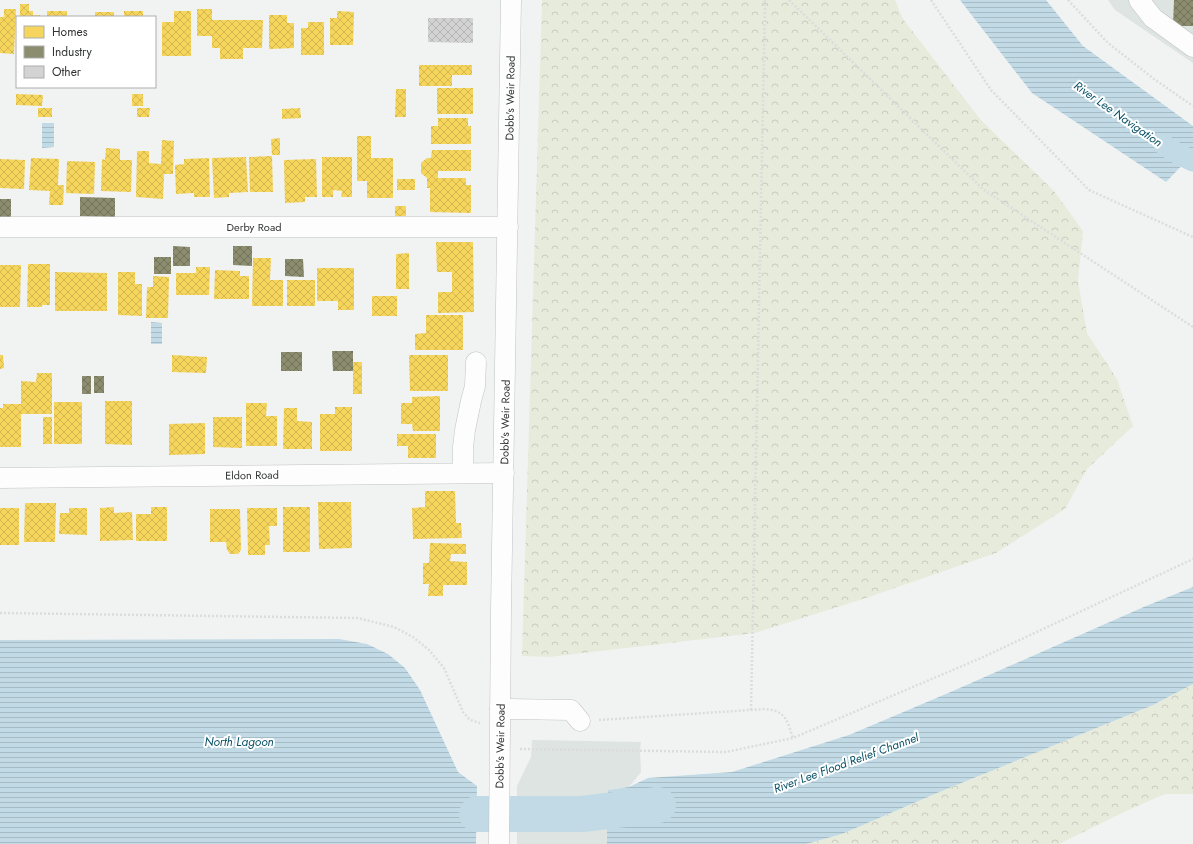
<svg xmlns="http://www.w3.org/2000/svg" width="1193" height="844" font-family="Jost,sans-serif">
<defs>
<pattern id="forest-crowns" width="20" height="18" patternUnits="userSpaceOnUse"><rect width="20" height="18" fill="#e7ebdc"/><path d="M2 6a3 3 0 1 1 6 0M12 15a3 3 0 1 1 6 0" fill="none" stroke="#c7cabd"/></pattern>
<pattern id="water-rules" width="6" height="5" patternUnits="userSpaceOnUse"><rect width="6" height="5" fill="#c1dae5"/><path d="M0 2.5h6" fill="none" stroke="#a6bcc5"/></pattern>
<pattern id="homes-cross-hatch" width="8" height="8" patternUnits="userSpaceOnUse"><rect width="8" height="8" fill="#f6d55c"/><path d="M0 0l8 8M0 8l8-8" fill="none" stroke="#d3b750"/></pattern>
<pattern id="industry-cross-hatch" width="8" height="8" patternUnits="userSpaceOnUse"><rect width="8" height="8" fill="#8c8c6e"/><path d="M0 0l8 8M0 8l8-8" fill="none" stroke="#73735b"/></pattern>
<pattern id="building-cross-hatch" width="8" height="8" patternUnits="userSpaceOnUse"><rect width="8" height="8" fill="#d2d3d2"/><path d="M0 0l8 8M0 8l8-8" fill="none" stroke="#b5b6b5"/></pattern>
</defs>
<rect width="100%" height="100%" fill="#f1f3f2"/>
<!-- built -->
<g fill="#dde4e1">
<path d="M1108,0H1193V63L1115,10Z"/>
<path d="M532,740L641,742L640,750L641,772L629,787L608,790L614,820L611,823L607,825V844H517V786L531,757Z"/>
</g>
<!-- forest -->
<g fill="url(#forest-crowns)">
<path d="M542,0H895L903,19L980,119L1054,191L1083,231L1078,281L1087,333L1117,379L1133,426L1087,469L1065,509L996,553L863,599L755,633L549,657L522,656Z"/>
<path d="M1193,684V794H1165L1124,812L1059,844H806L842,834L937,793L1153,705Z"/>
</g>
<!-- water -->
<g fill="url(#water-rules)">
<path d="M960,0H1046L1083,46L1193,126V154L1166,182L1032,93Z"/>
<path d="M42,123H54V147L42,148Z"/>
<path d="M151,322L162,323V344H151Z"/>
<path d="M1193,587V684L1153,705L937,793L842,834L806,844H607V825L611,823L614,819V814L607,809L608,790L629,787L648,778L732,772L849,735L953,691L1146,606Z"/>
<path d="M339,639L367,644L388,654L405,668L420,690L458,772L477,786L476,844H0V640Z"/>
</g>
<!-- homes -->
<g fill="url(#homes-cross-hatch)">
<path d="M20,4H29V11H33V15H40V17H20Z"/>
<path d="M4,9H16L14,54L0,53V17H4Z"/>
<path d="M197,9H212V20H263L262,48H243V59H220V48H212V36H197Z"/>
<rect x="47" y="11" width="20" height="6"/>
<rect x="124" y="11" width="19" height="6"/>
<path d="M174,11H191V56H162V22H174Z"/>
<path d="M337,11L354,12L353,45H330V18H337Z"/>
<rect x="95" y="12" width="19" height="5"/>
<path d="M269,15H287V23H294V48L269,49Z"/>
<path d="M308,22H324V55H301V28H308Z"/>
<path d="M419,65H472V75H452V86H419Z"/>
<rect x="437" y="88" width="36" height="26"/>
<path d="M396,89H406V117H395Z"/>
<path d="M16,94L43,95L42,106L16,105Z"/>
<rect x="132" y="94" width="11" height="12"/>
<rect x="38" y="108" width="14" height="9"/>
<path d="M137,108H150L149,117H137Z"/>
<path d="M300,108L301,118L282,119V109Z"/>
<path d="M438,118H468V126H471V144H431V126H438Z"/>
<path d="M357,136H371V158H393V198H367V181H357Z"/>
<path d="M280,138V155H272L271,139Z"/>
<path d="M162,140L174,141L173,174H164L163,199L136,197L137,151H149V163L161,164Z"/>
<path d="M106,148L120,149V160H132L131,192L101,191L102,159L105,160Z"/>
<path d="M432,150H471V171H438V178H466V185H471V213L430,212V188H427V178L421,173V163L427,158H431Z"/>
<path d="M272,156L273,192H250L249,157Z"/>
<path d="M246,157L248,192L229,193V197L214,198L212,158Z"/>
<path d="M322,157H352V197H341L342,191L333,190V197H322Z"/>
<path d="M31,158L59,159L58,185H64L63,205H49L50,191L29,190Z"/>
<path d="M209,158L210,197H194V193L176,194L175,165L184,164V159Z"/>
<path d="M0,159L25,160L24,189L0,188Z"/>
<path d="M316,159L317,197H305V202L285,203L284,160Z"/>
<path d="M67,161L95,162L94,194L66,193Z"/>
<rect x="397" y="179" width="18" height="11"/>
<rect x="395" y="206" width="11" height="10"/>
<path d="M436,242H473L474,312L438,313V292H452V272H437Z"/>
<path d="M409,253V289H396V254Z"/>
<path d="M253,258H271L270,280H283V306H252Z"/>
<path d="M28,264H50V305H42V307H27Z"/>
<path d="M0,265H21L20,307H0Z"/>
<path d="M196,267H210L209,295H176V273H196Z"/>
<path d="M317,268H354V310H338V301H317Z"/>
<path d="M215,270L240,271V276H249V299H214Z"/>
<path d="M55,272L107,273V311H55Z"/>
<path d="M118,272H135V284H142V316L118,315Z"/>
<path d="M153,276L169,277L168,318H146L147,287H153Z"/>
<rect x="287" y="280" width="28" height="26"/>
<rect x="372" y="296" width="25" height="20"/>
<path d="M426,315H463V350H415V334L426,333Z"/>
<path d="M0,355H3L4,368L0,369Z"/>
<path d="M172,355L207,357L206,373L172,372Z"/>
<path d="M409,355H448V391H410Z"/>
<rect x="353" y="362" width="9" height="32"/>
<path d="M37,373H52V414H21V447H0V408H3V404H21V381L36,382Z"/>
<path d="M440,396V431H413L412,424H401V403H412V397Z"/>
<path d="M105,401H132V445L105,444Z"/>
<rect x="54" y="402" width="28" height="42"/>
<path d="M246,403H267L266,416H277V446H246Z"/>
<path d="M335,407H352V451H320V414H335Z"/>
<path d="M284,408H297V421L312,422V449H283Z"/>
<rect x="43" y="417" width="9" height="27"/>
<path d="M213,417H242V448L213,447Z"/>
<path d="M205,423V454L169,455V424Z"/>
<path d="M397,434H436V458H408V446H397Z"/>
<path d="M425,491H455L456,523H461L462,538L413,539L412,508L425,507Z"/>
<path d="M318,502H351L352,548L319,549Z"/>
<path d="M25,503H56L55,542H24Z"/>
<path d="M114,507V513L132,512L133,540L100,541V508Z"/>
<path d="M151,507H167V541H136V514H151Z"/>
<rect x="283" y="507" width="27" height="45"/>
<rect x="0" y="508" width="19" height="37"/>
<path d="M69,508H87V535L59,534L60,513H69Z"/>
<path d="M247,508H277V526H269L270,545H265V555H248Z"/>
<path d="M210,509H240L241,550L238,554H230L227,550L226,542H210Z"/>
<path d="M430,543L466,544V554H451L450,561L467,562V585H443V596H428L429,584H423V563H429Z"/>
</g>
<!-- industry -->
<g fill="url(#industry-cross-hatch)">
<path d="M1174,0H1193V26H1173Z"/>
<path d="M80,197L115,198V217L80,216Z"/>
<path d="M0,199H11V218L0,217Z"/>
<path d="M173,246L190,247V266H173Z"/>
<path d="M233,246H252V266L233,265Z"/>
<rect x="154" y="257" width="17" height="17"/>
<path d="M285,259H303L304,277L285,276Z"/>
<path d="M332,351H353V371H333Z"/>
<rect x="281" y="352" width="21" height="19"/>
<rect x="82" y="376" width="9" height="18"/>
<rect x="94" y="376" width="10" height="17"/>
</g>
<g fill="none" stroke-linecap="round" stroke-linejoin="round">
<!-- canal -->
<path stroke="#c1dae5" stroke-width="21" d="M1164,145L1173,151L1193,161"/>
<!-- river -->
<path stroke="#c1dae5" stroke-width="36" d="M477,814H582L658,805"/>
</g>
<!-- building -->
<path fill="url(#building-cross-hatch)" d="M428,18H473V43L428,42Z"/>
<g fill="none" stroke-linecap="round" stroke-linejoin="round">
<!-- minor casing -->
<g stroke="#c1c3c2" stroke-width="21">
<g id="minor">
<path d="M1139,0L1153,18L1193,47"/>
<path d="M0,227H508"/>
<path d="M463,473V447L465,430L471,401L475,386L476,362"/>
<path d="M0,478L504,473"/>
<path d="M500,709L571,710L580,721"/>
<path d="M499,844L501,610L511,0"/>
</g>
</g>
<!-- path -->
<g stroke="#dcdcdc" stroke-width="2.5" stroke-dasharray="2 2" stroke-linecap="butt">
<path d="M789,0L984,190L1193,327"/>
<path d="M931,0L991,90L1089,190L1193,237"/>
<path d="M1068,0L1108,43L1154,79L1193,106"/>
<path d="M0,613L358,618L394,627L413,637L429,650L444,668L463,712L470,720L480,723"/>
<path d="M751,710L765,0"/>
<path d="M599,720L765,709C786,711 787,720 793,738"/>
<path d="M520,749L726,752L793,738L981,658L1193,559"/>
</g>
<!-- minor -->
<use href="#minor" stroke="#fdfdfd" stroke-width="20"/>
</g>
<g text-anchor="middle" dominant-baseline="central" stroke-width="4" stroke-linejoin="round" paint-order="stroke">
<!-- street labels -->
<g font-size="11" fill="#313232" stroke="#fff">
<text transform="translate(510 98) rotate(-89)">Dobb's Weir Road</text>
<text x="254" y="227">Derby Road</text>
<text transform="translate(505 422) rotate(-89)">Dobb's Weir Road</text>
<text transform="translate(252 475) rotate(-1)">Eldon Road</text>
<text transform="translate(500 746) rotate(-89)">Dobb's Weir Road</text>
</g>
<!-- water labels -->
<g font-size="12" font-style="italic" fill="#0a5267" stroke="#fff">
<text transform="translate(1118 114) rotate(35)">River Lee Navigation</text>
<text x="239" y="742">North Lagoon</text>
<text transform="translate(846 763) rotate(-20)">River Lee Flood Relief Channel</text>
</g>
</g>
<!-- legend -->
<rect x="16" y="16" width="140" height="72" fill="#ffffff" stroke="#adadad"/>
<rect x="24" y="26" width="20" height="12" fill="#f6d55c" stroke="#adadad"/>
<text x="52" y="36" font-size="12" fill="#313232">Homes</text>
<rect x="24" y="46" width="20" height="12" fill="#8c8c6e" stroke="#adadad"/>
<text x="52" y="56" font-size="12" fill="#313232">Industry</text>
<rect x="24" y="66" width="20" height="12" fill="#d2d3d2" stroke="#adadad"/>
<text x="52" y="76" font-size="12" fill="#313232">Other</text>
</svg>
